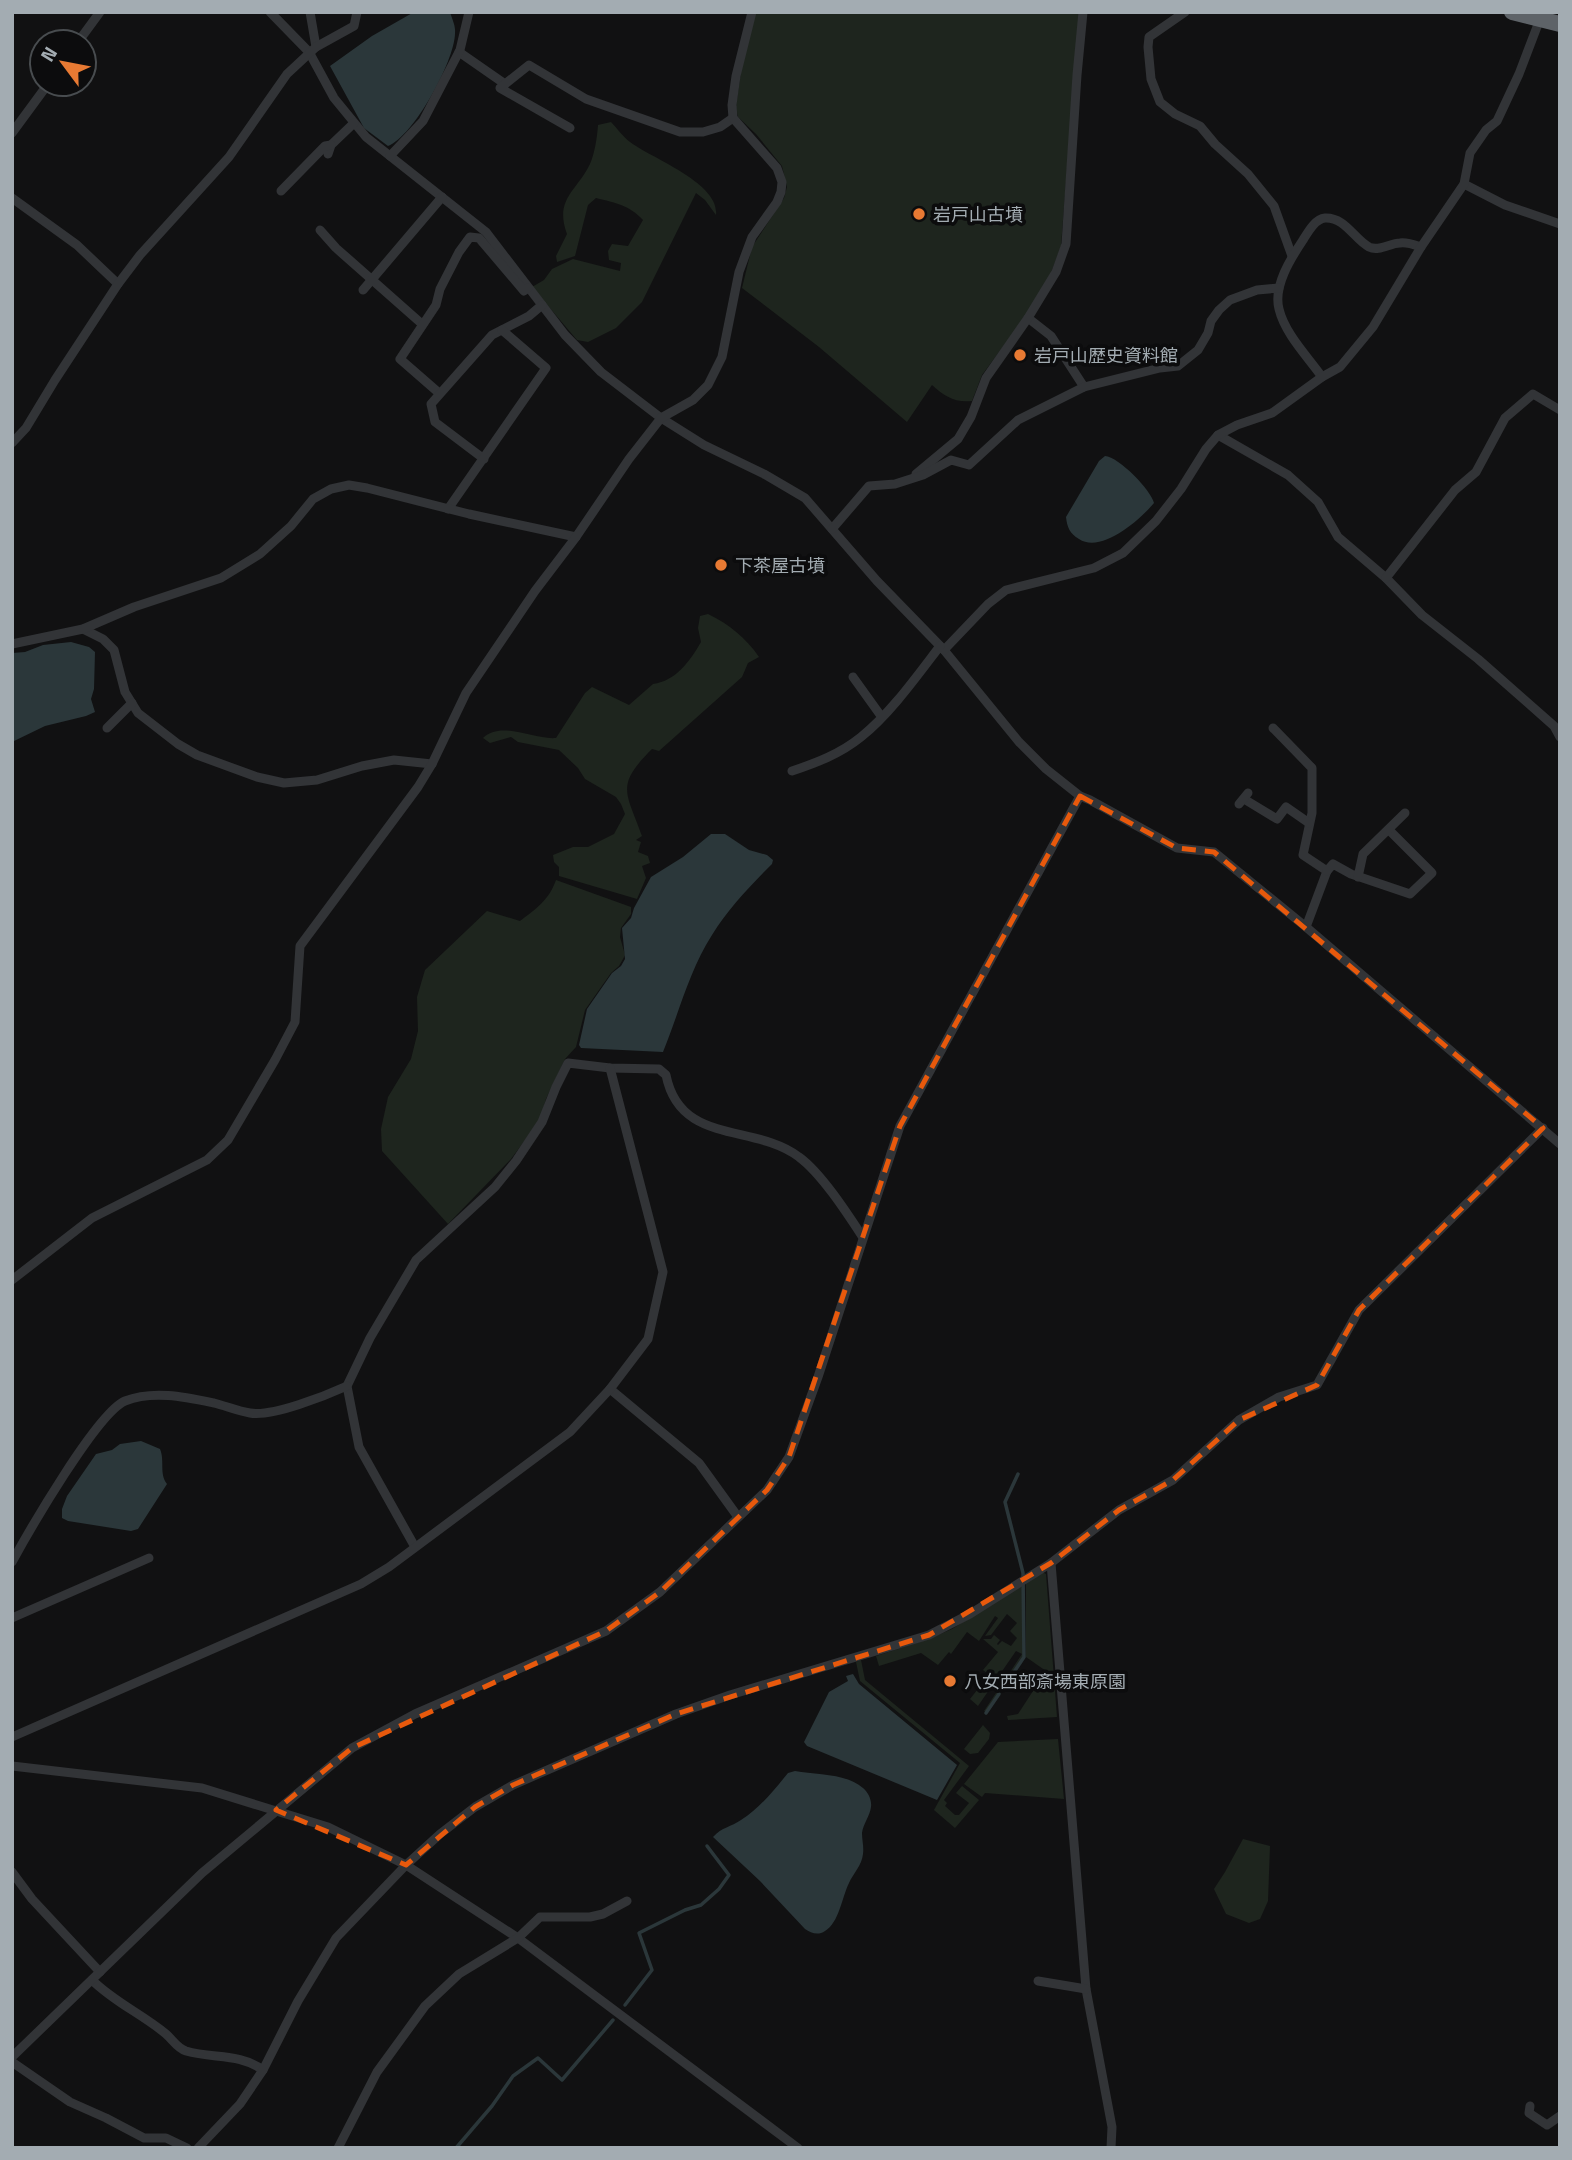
<svg xmlns="http://www.w3.org/2000/svg" width="1572" height="2160" font-family="'Titillium Web','Noto Sans JP',sans-serif">
<rect width="100%" height="100%" fill="#111112"/>
<!-- green -->
<g fill="#1e251e">
<path d="M756,12H1079L1061,246L1051,273L1025,317L982,375L972,401C955,403 944,396 932,385L907,422L819,347L742,288L752,247L784,198L787,187L782,166L756,134L738,117L736,107L742,64Z"/>
<path d="M611,122C617,128 623,137 630,142C651,158 720,183 716,215L705,200L696,193L642,302L616,328L588,342L577,340L532,287L544,280L552,269L573,259L620,271L621,263L609,260L608,251L612,244L628,246L643,220C629,205 616,203 596,198L588,205L575,256L557,262L556,256L567,234C554,199 577,191 590,164C595,152 597,138 598,125Z"/>
<path d="M708,614C729,624 746,638 759,657L748,663L742,677L659,751L652,749C615,786 626,791 642,836L636,840L641,842L638,852L648,856L650,863L642,866L646,878L637,899L559,876V867L554,862L553,855L573,847H588L614,834L625,814L621,804L616,797L585,779L578,768L559,750L518,742L511,737L490,743L483,738C501,720 534,740 556,738L585,693L592,687L629,705L653,684C676,681 690,661 701,642L698,628L700,616Z"/>
<path d="M556,880L631,907V914L621,928L620,937L625,955L623,959L619,966L611,973L585,1010L576,1047L565,1059L546,1099L540,1120L511,1159L448,1224L382,1151L381,1129L388,1097L411,1059L418,1031L417,997L425,970L487,911L520,921C536,909 549,900 556,880Z"/>
<path d="M1042,1572L1046,1574L1057,1717L1008,1720L1007,1716L1018,1714L1046,1671L1026,1657V1583Z"/>
<path d="M1023,1585L1024,1654L986,1712L984,1711L1022,1654L1016,1651L978,1706L970,1699L989,1675L983,1670L998,1652L983,1639H991L994,1635L1000,1640L997,1644L998,1645L1002,1641L1011,1646L1017,1638L1010,1631L1017,1623L1007,1614L991,1635L985,1636L998,1618L995,1616L979,1641L967,1632L951,1654L949,1652L938,1665L921,1653L879,1666L876,1656L929,1639L952,1629Z"/>
<path d="M861,1660L865,1680L969,1766L944,1800L947,1803L945,1806L955,1815H959L969,1803L956,1793L962,1786L979,1800L955,1828L934,1810L960,1763L860,1681L856,1662Z"/>
<path d="M983,1725L990,1733L989,1739L978,1753L970,1754L964,1749Z"/>
<path d="M1058,1739L1064,1799L985,1793L982,1797L964,1784L998,1742Z"/>
<path d="M1243,1839L1270,1846L1268,1901L1260,1919L1249,1923L1226,1914L1214,1889L1225,1872Z"/>
</g>
<!-- water -->
<g fill="#2b373a">
<path d="M414,12H450C452,19 456,26 455,34C454,62 414,136 388,146L364,128L330,66L372,36Z"/>
<path d="M1105,456C1119,457 1151,490 1154,503C1140,520 1101,554 1079,539C1070,534 1067,527 1066,517L1099,461Z"/>
<path d="M71,642L89,647L95,652L94,689L91,699L95,712L86,716L45,726L12,742V653L25,652L43,645Z"/>
<path d="M711,834H725L749,850L767,855L773,860L772,864C750,886 728,909 712,935C689,971 679,1013 663,1052L581,1048L579,1045L587,1009L612,973L621,966L625,959L622,928L631,918L634,908L651,877L683,857Z"/>
<path d="M141,1441L160,1449C165,1461 159,1474 167,1484L138,1529L131,1531L68,1521L62,1518V1509L67,1496L96,1454L112,1450L120,1444Z"/>
<path d="M853,1674L859,1684L957,1765L937,1800L807,1746L804,1742L829,1692L848,1681L846,1676Z"/>
<path d="M795,1771C816,1775 846,1773 863,1788C868,1792 872,1800 871,1807C870,1816 863,1824 862,1833C862,1840 864,1847 863,1854C862,1865 853,1874 849,1883C842,1897 839,1923 825,1931C818,1936 811,1933 805,1929L760,1881L713,1837C722,1827 731,1827 741,1820C760,1808 774,1790 788,1773Z"/>
</g>
<g fill="none" stroke-linecap="round" stroke-linejoin="round">
<!-- stream -->
<g stroke="#2b373a" stroke-width="3.5">
<path d="M1004,1687L1024,1657L1023,1573L1005,1502L1018,1474"/>
<path d="M986,1713L999,1694"/>
<path d="M625,2005L652,1970L639,1933L685,1910L701,1905L719,1889L729,1875L707,1846"/>
<path d="M456,2148L492,2106L513,2076L538,2058L562,2080L613,2020"/>
</g>
<!-- street -->
<g stroke="#323437" stroke-width="9">
<path d="M270,12L309,52L334,98L366,137L486,232L565,335L601,372L661,418L704,445L764,474L805,498L877,581L944,650L1019,742L1046,769L1080,796L1090,800L1177,848L1214,852L1306,927L1560,1144"/>
<path d="M310,12L316,47"/>
<path d="M1185,12L1149,37L1148,47L1151,79L1160,102L1175,114L1200,126L1215,144L1248,174L1274,206L1292,256"/>
<path d="M78,42L100,12"/>
<path d="M459,52L505,84"/>
<path d="M570,128L500,88L529,65L586,99L680,132H703L720,127L733,118"/>
<path d="M12,133L48,84"/>
<path d="M328,154L331,145L354,123"/>
<path d="M390,156L423,121L460,50L469,12"/>
<path d="M1464,184L1505,205L1560,224"/>
<path d="M281,191L325,146L331,145"/>
<path d="M12,198L77,245L118,284"/>
<path d="M320,230L336,248L422,324"/>
<path d="M363,290L442,197"/>
<path d="M1028,318L1051,336L1084,387"/>
<path d="M1322,377C1308,357 1285,334 1279,309C1273,286 1291,258 1303,240C1308,232 1315,219 1325,218C1345,217 1354,239 1369,247C1379,252 1390,243 1400,243C1407,242 1415,245 1421,247"/>
<path d="M439,393L400,359L436,305L440,289L459,252L470,237L479,238L524,291L528,288"/>
<path d="M1218,435L1288,475L1318,502L1338,537L1386,578L1422,615L1478,659L1554,726L1560,737"/>
<path d="M12,443L26,428L55,380L118,284L140,255L229,157L287,74L316,47L354,26L357,12"/>
<path d="M484,459L435,422L431,404L492,335L529,316L542,305"/>
<path d="M916,474L958,439L971,417L986,378L1028,318L1056,272L1066,244L1077,75L1083,12"/>
<path d="M448,509L546,368L502,330"/>
<path d="M832,529L869,486L895,484L923,475L951,460L969,465L1018,420L1084,387L1160,368L1178,366L1198,350L1208,333L1211,321L1219,310L1230,300L1257,290L1279,288"/>
<path d="M1386,578L1455,490L1476,472L1505,418L1533,394L1560,410"/>
<path d="M83,629L103,639L114,650L125,692L138,713L178,744L197,755L257,777L284,783L317,780L362,766L394,760L432,764"/>
<path d="M12,644L83,629L134,607L221,578L260,554L291,526L313,499L331,489L349,485L367,488L469,514L576,537"/>
<path d="M944,650L988,604L1006,590L1094,568L1123,553L1156,521L1181,489L1206,449L1218,435L1237,425L1272,413L1322,377L1340,367L1373,327L1421,247L1464,184L1470,153L1486,130L1497,121L1519,74L1540,19"/>
<path d="M853,677L881,716"/>
<path d="M107,728L132,703"/>
<path d="M1273,728L1312,768V813L1303,855L1327,871L1306,927"/>
<path d="M792,771C816,763 840,754 861,737C890,714 917,676 940,646"/>
<path d="M1244,799L1277,819L1286,807L1309,823"/>
<path d="M1239,804L1248,793"/>
<path d="M1327,871L1333,864L1351,874L1410,894L1432,873L1389,830"/>
<path d="M1358,877L1363,854L1405,813"/>
<path d="M12,1280L92,1218L207,1160L228,1140L275,1060L295,1022L300,946L418,787L432,764L466,693L535,591L576,537L629,459L661,418L693,400L708,385L722,357L739,272L752,237L777,202L781,192L782,182L777,168L733,118L732,105L736,76L752,12"/>
<path d="M610,1389L699,1463L738,1517"/>
<path d="M415,1547L359,1447L347,1386L370,1338L416,1260L495,1187L516,1161L542,1122L556,1087L568,1063L610,1068L659,1069L666,1075C680,1146 755,1123 799,1157C821,1173 847,1213 862,1236"/>
<path d="M12,1562C29,1531 97,1413 125,1401C153,1390 185,1397 214,1403C226,1406 238,1411 250,1413C272,1417 325,1396 347,1386"/>
<path d="M1051,1563L1086,1989L1112,2127L1111,2148"/>
<path d="M12,1618L149,1558"/>
<path d="M12,1737L361,1584L389,1567L570,1432L610,1389L648,1339L663,1272L610,1068"/>
<path d="M12,1766L202,1788L328,1827L406,1865L518,1938L798,2148"/>
<path d="M12,1872L32,1899L100,1972"/>
<path d="M92,1980C114,2002 142,2014 166,2034C173,2040 177,2048 186,2051C214,2059 239,2053 263,2070"/>
<path d="M1038,1981L1086,1989"/>
<path d="M12,2057L202,1873L352,1748L415,1714L606,1631L660,1592L767,1490L789,1457L818,1377L900,1126L1080,796"/>
<path d="M12,2062L70,2102L106,2118L144,2138H166L187,2148"/>
<path d="M1530,2106L1529,2113L1547,2125L1560,2116"/>
<path d="M198,2148L240,2104L263,2070L298,2001L336,1938L406,1865L440,1834L475,1807L513,1785L676,1714L730,1695L929,1635L970,1614L1051,1563L1119,1510L1173,1480L1239,1420L1279,1397L1317,1385L1359,1310L1543,1128"/>
<path d="M338,2148L377,2072L425,2006L459,1974L518,1938L540,1917H590L603,1914L627,1901"/>
</g>
<!-- highway -->
<path stroke="#5e6368" stroke-width="16" d="M1512,12L1560,24"/>
</g>
<!-- marked area -->
<path fill="none" stroke="#e8590c" stroke-width="5" stroke-dasharray="14 9" stroke-linejoin="round" d="M1080,796L1177,848L1214,852L1543,1128L1359,1310L1317,1385L1239,1420L1173,1480L1119,1510L1051,1563L929,1635L676,1714L513,1785L475,1807L406,1865L276,1810L352,1748L606,1631L660,1592L767,1490L789,1457L900,1126Z"/>
<!-- markers -->
<g fill="#e87a33" stroke="#0c0c0d" stroke-width="2.5">
<circle cx="919" cy="214" r="7"/>
<circle cx="1020" cy="355" r="7"/>
<circle cx="721" cy="565" r="7"/>
<circle cx="950" cy="1681" r="7"/>
</g>
<g text-anchor="middle" dominant-baseline="central" stroke-width="7" stroke-linejoin="round" paint-order="stroke">
<!-- poi labels -->
<g font-size="18" fill="#a3acb2" stroke="#0c0c0d" text-anchor="start">
<text x="933" y="214">岩戸山古墳</text>
<text x="1034" y="355">岩戸山歴史資料館</text>
<text x="735" y="565">下茶屋古墳</text>
<text x="964" y="1681">八女西部斎場東原園</text>
</g>
</g>
<!-- border -->
<rect width="1572" height="2160" fill="none" stroke="#a3acb2" stroke-width="28"/>
<!-- north arrow -->
<g transform="translate(63 63) rotate(302)"><circle r="33" fill="#0c0c0d" stroke="#484c4f" stroke-width="2"/>
<path d="M0-5L12 26L0 18L-12 26Z" fill="#e87a33"/>
<text y="-10" font-size="19" font-weight="bold" text-anchor="middle" fill="#a3acb2">N</text>
</g>
</svg>
